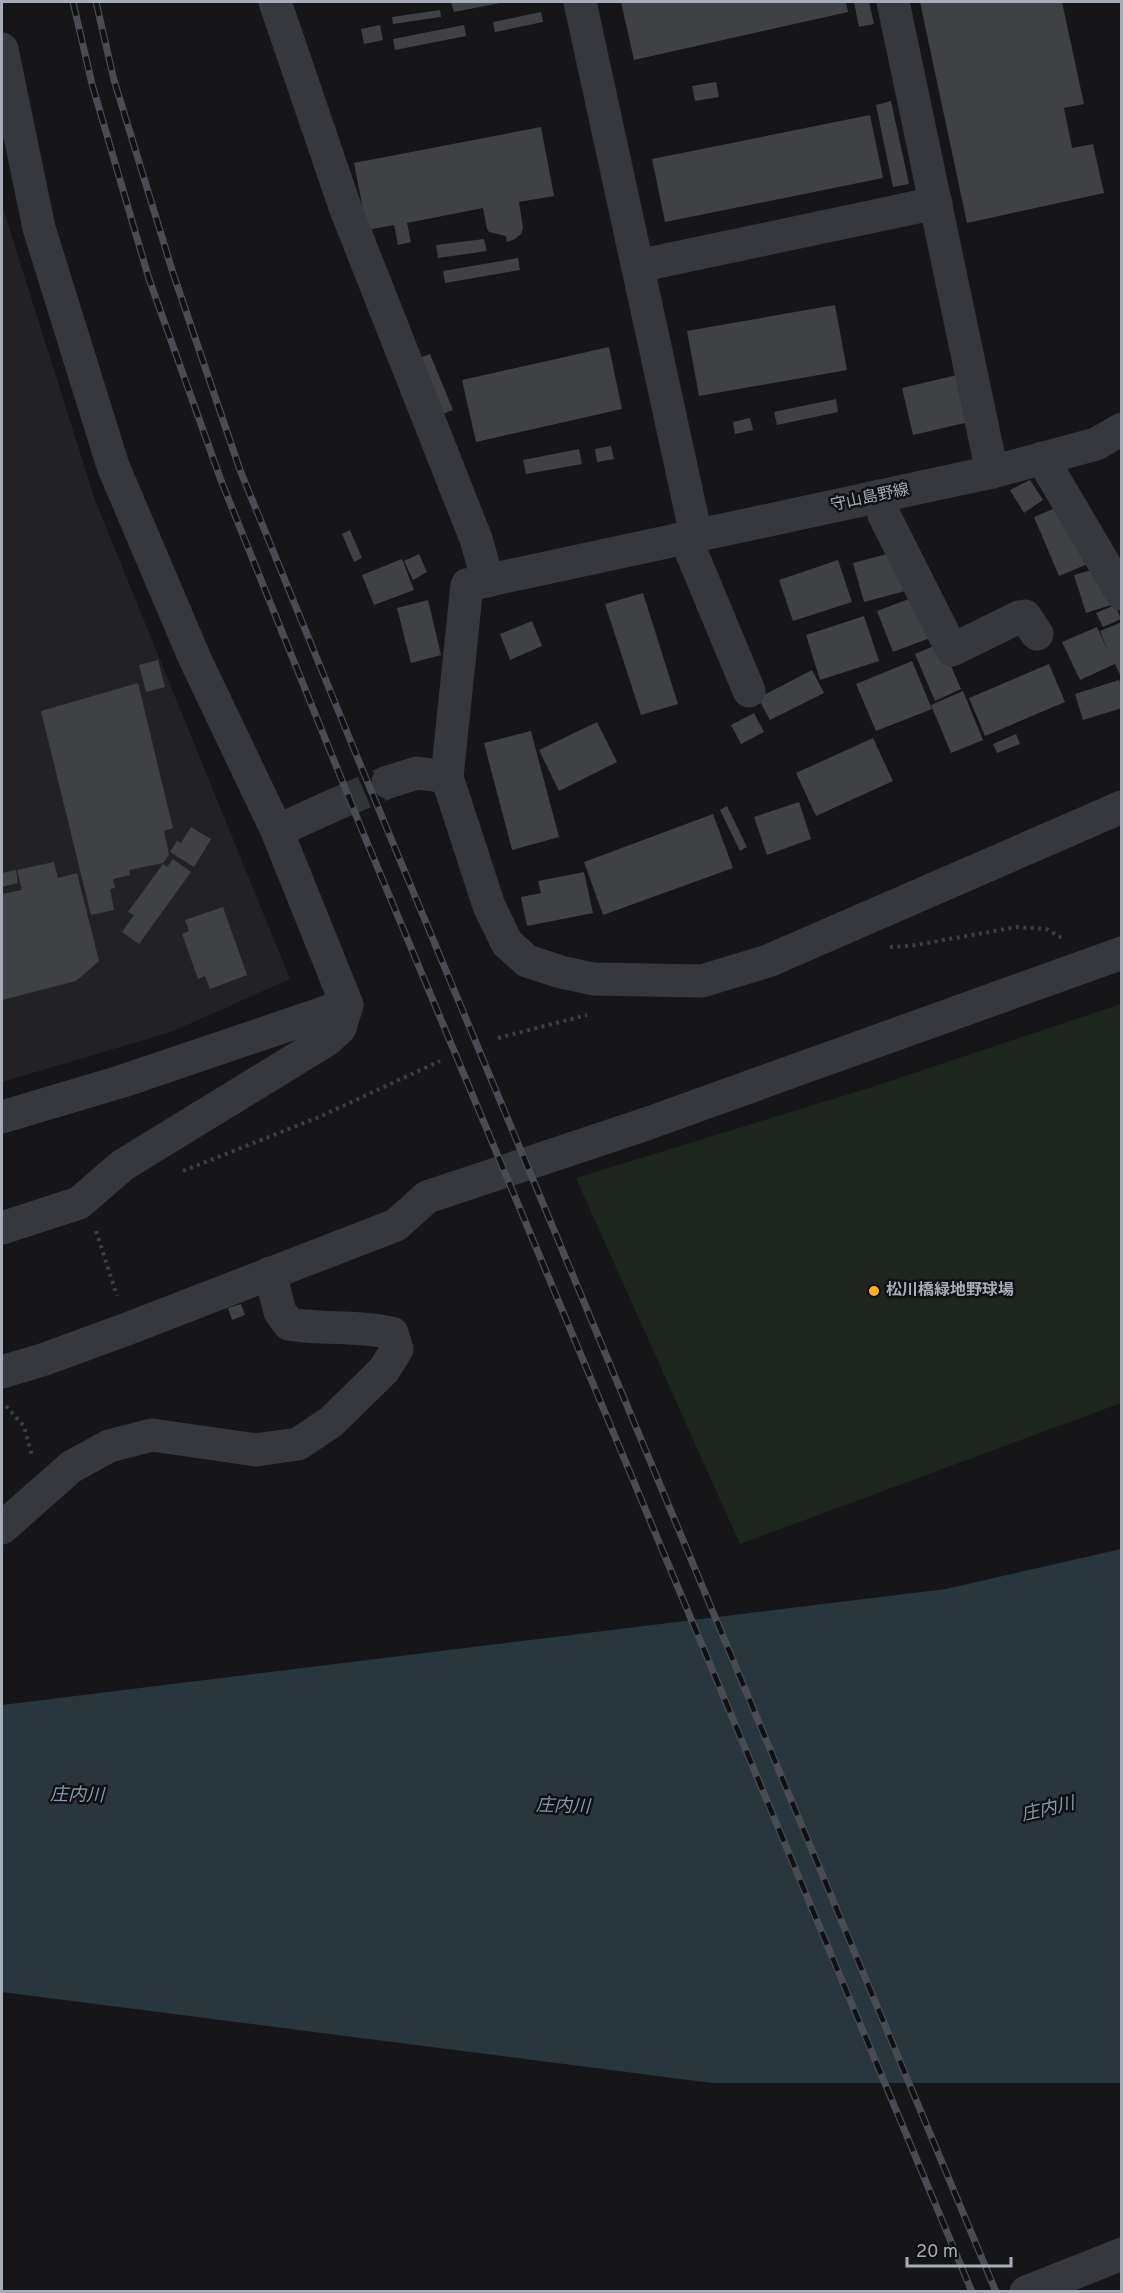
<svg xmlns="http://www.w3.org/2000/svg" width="1123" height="2293" font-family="Overpass,'Noto Sans JP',sans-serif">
<rect width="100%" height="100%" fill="#161618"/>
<!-- built -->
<path fill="#222225" d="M2,205L95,500L290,979L171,1032L2,1082Z"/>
<!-- green -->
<path fill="#1d261e" d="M1121,1004V1403L740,1544L576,1178L869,1088Z"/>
<!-- water -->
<path fill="#2a363d" d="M1121,1549V2083H712L2,1992V1705L946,1589Z"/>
<!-- building -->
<g fill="#404145">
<path d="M451,2H500V3L454,12Z"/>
<path d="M621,2H846L848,12L634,60Z"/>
<path d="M854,2H869L874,24L859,27Z"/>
<path d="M920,2H1062L1084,104L1064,108L1072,148L1093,144L1104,193L967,223Z"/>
<path d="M440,10L441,17L393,24L392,17Z"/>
<path d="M541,12L543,22L495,32L493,22Z"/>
<path d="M380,25L383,40L364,44L361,29Z"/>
<path d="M464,25L466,36L395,50L393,39Z"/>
<path d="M716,82L719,97L695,101L692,86Z"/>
<path d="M891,101L909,184L893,187L876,105Z"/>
<path d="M870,115L883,178L665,222L652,159Z"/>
<path d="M541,127L554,196L519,202L523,228L521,234L515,239L507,242L506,236L489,232L487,229L483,208L407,223L411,242L398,245L394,225L367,230L354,163Z"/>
<path d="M484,239L487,251L438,258L436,245Z"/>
<path d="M518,258L520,270L445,283L443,271Z"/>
<path d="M835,305L847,370L699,396L687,331Z"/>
<path d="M609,347L622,409L476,442L462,380Z"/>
<path d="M430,354L453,410L442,414L419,358Z"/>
<path d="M957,375L969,422L913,435L902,388Z"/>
<path d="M836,399L838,412L777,425L774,412Z"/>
<path d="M750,418L753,430L735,434L733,422Z"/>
<path d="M611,446L614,459L597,462L595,449Z"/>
<path d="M579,449L582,464L526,474L523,460Z"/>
<path d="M1030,480L1043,500L1024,513L1010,490Z"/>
<path d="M1065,504L1090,563L1059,576L1034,517Z"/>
<path d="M350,530L362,558L354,562L342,534Z"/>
<path d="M898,551L909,590L864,602L853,563Z"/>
<path d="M419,554L427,572L413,580L404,561Z"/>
<path d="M402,559L414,590L374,605L362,575Z"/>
<path d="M838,560L852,602L793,621L779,580Z"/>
<path d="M1102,567L1114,604L1086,613L1074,575Z"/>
<path d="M643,593L678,704L641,715L605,604Z"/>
<path d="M922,594L938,635L893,652L877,611Z"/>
<path d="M428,600L441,655L411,663L397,608Z"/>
<path d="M1115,605L1121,619L1103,627L1096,613Z"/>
<path d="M864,616L879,661L820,680L806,635Z"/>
<path d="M532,621L542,646L510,660L500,634Z"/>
<path d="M1122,622V679L1115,664L1080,680L1062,642L1097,627L1108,651L1100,631Z"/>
<path d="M941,643L961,689L935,701L915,654Z"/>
<path d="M158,660L165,687L146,692L139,665Z"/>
<path d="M912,661L932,709L876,731L856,684Z"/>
<path d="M1049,664L1065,702L985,736L969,698Z"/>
<path d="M812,670L824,693L770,720L758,698Z"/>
<path d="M1119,680L1122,688V708L1083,720L1075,694Z"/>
<path d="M138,683L173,828L164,831L169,855L163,863L129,870L130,875L113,879L115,888L110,889L114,910L91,915L41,711Z"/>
<path d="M963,691L983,740L951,753L931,705Z"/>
<path d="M754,713L764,732L741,744L731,725Z"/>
<path d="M597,722L617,762L559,791L539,750Z"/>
<path d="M531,731L559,837L512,850L484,743Z"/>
<path d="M1016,734L1020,744L997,753L993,744Z"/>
<path d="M873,738L893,781L816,816L796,773Z"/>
<path d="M799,802L811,839L767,855L754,817Z"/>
<path d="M727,806L747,847L740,851L720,810Z"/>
<path d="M713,814L733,868L603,915L584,862Z"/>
<path d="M191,827L211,839L194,867L170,852L177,841L181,843Z"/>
<path d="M173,859L191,872L139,944L122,932L134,915L128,912L163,864L167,867Z"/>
<path d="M54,862L58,878L77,873L99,961L76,981L2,1000V894L22,890L17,870Z"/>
<path d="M16,870L18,883L2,887V873Z"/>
<path d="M584,872L593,913L527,926L521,897L541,893L538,881Z"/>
<path d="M223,907L247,975L210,989L205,976L198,979L182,934L189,931L185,920Z"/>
<path d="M241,1304L245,1315L232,1320L228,1308Z"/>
</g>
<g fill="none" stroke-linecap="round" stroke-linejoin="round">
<!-- minor-tunnel -->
<path stroke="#333438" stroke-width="33" stroke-dasharray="33 16" stroke-linecap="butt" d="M334,805L388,782"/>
<!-- path -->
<g stroke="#3c3f44" stroke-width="4" stroke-dasharray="3 4.5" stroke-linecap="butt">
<path d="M890,947L910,946L1017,927L1046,929L1062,938"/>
<path d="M498,1038L587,1015"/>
<path d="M183,1171L319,1117L440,1061"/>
<path d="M96,1231L117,1296"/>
<path d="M6,1406L24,1426L32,1456"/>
</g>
<!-- minor -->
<g stroke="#36383d" stroke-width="33">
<path d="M275,2L345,207L476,539L488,581"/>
<path d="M580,2L696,535"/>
<path d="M893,2L992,472"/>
<path d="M2,49L39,228L113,466L195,659L277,831L347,1005L340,1028L327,1040L123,1165L79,1203L2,1228"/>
<path d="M638,266L936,203"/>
<path d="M1122,429L1096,444L992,472L467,585L447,777L489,906L507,943L527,961L561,972L593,979L702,981L768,961L1122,807"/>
<path d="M1042,458L1122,594"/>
<path d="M880,496L884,515L952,650L1019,617L1025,616L1037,634"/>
<path d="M685,537L749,691"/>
<path d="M388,782L417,773L447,777"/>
<path d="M277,831L334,805"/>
<path d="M2,1117L123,1081L347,1005"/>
<path d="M2,1372L45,1359L127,1329L396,1225L427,1197L646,1124L1122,953"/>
<path d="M2,1528L71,1467L109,1446L152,1435L256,1450L298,1444L331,1422L384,1370L397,1349L392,1333C358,1325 323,1330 289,1324L280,1312L270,1273"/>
<path d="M1026,2292L1122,2254"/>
</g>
<!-- rail casing -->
<g stroke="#494c52" stroke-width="7">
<g id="rail">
<path d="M73,2L92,84L149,279L222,483L364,835L972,2292"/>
<path d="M96,2L114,80L173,273L240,470L360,764L996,2292"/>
</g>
</g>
<!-- rail -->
<use href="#rail" stroke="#111113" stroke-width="4.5" stroke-dasharray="14" stroke-linecap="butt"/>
</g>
<!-- markers -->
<circle fill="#ffad27" stroke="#111113" stroke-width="2" cx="874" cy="1291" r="6"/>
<g text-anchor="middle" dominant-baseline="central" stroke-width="5" stroke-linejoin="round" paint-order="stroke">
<!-- street labels -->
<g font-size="16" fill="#a6adb9" stroke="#111113">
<text transform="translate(870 498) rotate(-12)">守山島野線</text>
</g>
<!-- poi labels -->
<g font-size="16" font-weight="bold" fill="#a6adb9" stroke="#111113" text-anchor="start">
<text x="886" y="1291">松川橋緑地野球場</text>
</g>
<!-- water labels -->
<g font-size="18" font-style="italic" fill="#7a9eb8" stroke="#111113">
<text transform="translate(77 1796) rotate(1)">庄内川</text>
<text transform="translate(563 1807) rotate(2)">庄内川</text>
<text transform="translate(1048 1810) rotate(-13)">庄内川</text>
</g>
</g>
<!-- border -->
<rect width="1123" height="2293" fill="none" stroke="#a6adb9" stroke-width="6"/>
<!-- scale -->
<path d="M907 2257v9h104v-9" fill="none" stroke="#a6adb9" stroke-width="3"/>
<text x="916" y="2257" font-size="18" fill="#a6adb9" stroke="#111113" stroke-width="4.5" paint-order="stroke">20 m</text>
</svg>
